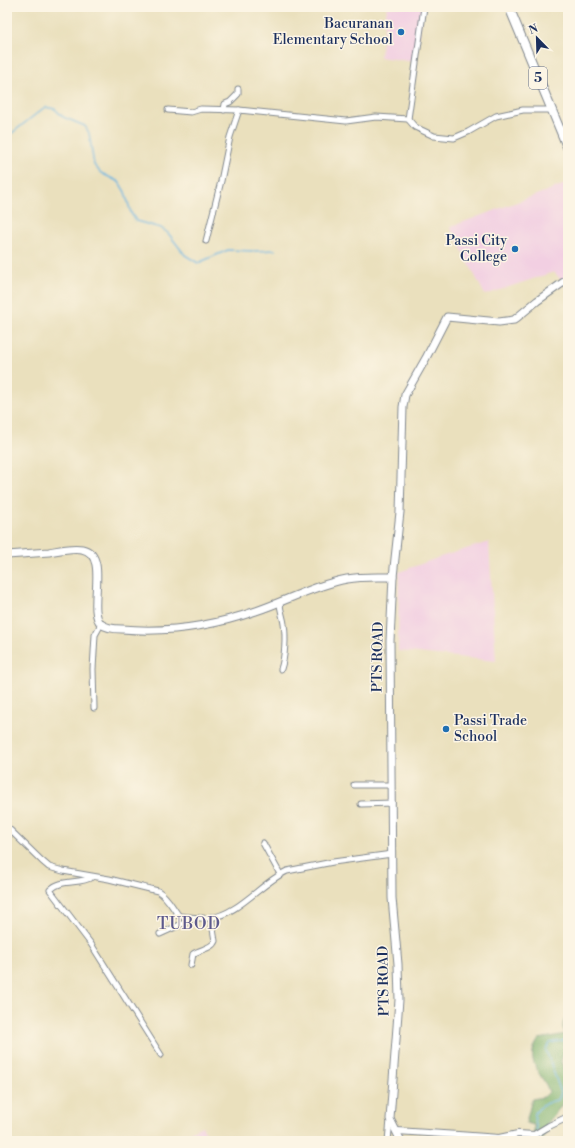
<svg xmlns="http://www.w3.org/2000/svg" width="575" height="1148" font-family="'Libre Bodoni',serif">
<rect width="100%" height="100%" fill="#fcf5e5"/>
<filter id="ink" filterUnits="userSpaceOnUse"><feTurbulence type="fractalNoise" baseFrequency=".025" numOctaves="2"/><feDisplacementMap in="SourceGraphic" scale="8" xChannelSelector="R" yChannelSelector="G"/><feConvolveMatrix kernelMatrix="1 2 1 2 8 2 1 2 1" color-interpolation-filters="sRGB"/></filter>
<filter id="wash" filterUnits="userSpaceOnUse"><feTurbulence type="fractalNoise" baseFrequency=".012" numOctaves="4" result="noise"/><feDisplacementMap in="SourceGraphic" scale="16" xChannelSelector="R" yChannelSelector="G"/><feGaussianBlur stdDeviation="0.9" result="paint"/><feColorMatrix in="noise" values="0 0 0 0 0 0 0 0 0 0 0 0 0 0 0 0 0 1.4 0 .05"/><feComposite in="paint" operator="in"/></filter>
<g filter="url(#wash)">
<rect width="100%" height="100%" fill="#eae0bd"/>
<!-- built -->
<g fill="#f2cfe2">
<path d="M387,7H423L415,62L380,57Z"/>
<path d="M568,183V276L562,281L554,272L485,295L450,227Z"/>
<path d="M489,542L496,661L398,651L399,572L440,557Z"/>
<path d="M202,1126L211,1141H172Z"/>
</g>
<!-- forest -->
<path fill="#7eb16c" stroke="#4c7065" d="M568,1012V1045L566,1046L561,1061L568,1083V1097L547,1124L542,1141H533L534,1133V1125L526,1123L532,1099L544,1097L549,1092C545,1078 530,1067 533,1051C534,1047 537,1042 539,1039L566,1034C560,1027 564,1019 568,1012Z"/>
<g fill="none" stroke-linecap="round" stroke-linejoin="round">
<!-- stream -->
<g stroke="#68b3e0" stroke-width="1.5">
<path d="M7,137L45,107L55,109L63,117L85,126L89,133L94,165L101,173L119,182L125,192L131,213L136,221L161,228L168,233L185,255L198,263L228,250L255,251L275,250"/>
<path d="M537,1131L534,1114C541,1105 547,1102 558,1100L561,1093L546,1050L549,1043L561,1041L568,1039"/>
<path d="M537,1141L538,1135"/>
</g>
</g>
</g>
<g filter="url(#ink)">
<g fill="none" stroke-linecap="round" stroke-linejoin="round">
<!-- minor casing -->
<g stroke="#82888e" stroke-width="7">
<g id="minor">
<path d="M168,110L191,112L201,109L239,110"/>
<path d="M224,110L225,104L230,102L238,94V89"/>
<path d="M408,119L424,7"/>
<path d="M206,241L221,181L230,137L239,110L346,121L376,117L408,119L415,127L434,136L454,138L468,132L496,116L523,110H551"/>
<path d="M280,602C280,611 283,616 284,624C286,637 285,657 281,669"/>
<path d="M94,708L93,669L95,635L101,624"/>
<path d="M354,785H391"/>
<path d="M361,804L392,803"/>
<path d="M7,827L42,861L49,867L63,871L109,879L158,891C168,897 172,907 179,916C189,917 199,919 210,918C239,914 261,883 287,871L333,862L392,854"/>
<path d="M263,843L280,874"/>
<path d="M92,877C79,885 62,878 50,890L91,944L161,1055"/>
<path d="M160,934L195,918"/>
<path d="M191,965L193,954C200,949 212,949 215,941L211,917"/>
<path d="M388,1141L390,1120"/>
</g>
</g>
<!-- tertiary casing -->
<g stroke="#82888e" stroke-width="8">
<path id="tertiary" d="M397,1131L458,1135L499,1138L518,1134L534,1135L549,1126L568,1117"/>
</g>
<!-- secondary casing -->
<g stroke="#82888e" stroke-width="9">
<g id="secondary">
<path d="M7,555C21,554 35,553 49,552C60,550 72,547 82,549C111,555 86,609 101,624C106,628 115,629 122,629C167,633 213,626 256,611C286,601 315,585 347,579C362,576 377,577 393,577"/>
<path d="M401,1141L390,1119L399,1000L398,964L392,898L390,641L393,577L400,512L403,407L405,395L426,358L447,317L499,322L514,320L537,301L568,279"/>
</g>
</g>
<!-- trunk casing -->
<g stroke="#82888e" stroke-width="10">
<path id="trunk" d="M509,7L568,149"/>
</g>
<!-- minor -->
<use href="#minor" stroke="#fff" stroke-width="5"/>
<!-- tertiary -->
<use href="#tertiary" stroke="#fff" stroke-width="6"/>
<!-- secondary -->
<use href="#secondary" stroke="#fff" stroke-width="7"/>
<!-- trunk -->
<use href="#trunk" stroke="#fff" stroke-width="8"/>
</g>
</g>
<!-- markers -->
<g fill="#1f6fb2" stroke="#fcf5e5" stroke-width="1.5">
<circle cx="401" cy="32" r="4"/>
<circle cx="515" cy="249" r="4"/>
<circle cx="446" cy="729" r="4"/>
</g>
<g text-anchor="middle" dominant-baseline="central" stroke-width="3" stroke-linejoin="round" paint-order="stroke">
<!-- shield labels -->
<rect fill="#fcf5e5" stroke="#5e6a86" stroke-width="1" x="529" y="67" width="18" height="22" rx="3"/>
<g font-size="13" font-weight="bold" fill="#1b2f5e">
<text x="538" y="78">5</text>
</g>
<!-- poi labels -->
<g font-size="14" fill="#1b2f5e" stroke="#fcf5e5" text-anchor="end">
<text x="393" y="24">Bacuranan<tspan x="393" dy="16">Elementary School</tspan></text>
<text x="507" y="241">Passi City<tspan x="507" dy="16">College</tspan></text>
<text x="454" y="721" text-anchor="start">Passi Trade<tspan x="454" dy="16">School</tspan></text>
</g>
<!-- street labels -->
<g font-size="14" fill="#1b2f5e" stroke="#fcf5e5">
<text transform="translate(378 657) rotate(-89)">PTS ROAD</text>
<text transform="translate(384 981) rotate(-91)">PTS ROAD</text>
</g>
<!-- quarter labels -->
<g font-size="16" letter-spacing="1" fill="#5c598c" stroke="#fcf5e5">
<text x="189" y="924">TUBOD</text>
</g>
</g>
<!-- margin -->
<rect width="575" height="1148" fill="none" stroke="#fcf5e5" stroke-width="24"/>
<!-- north arrow -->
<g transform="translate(537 38) rotate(337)" stroke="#fcf5e5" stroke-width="3" paint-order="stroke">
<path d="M0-3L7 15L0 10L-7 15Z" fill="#1b2f5e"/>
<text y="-6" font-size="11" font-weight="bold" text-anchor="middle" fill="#1b2f5e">N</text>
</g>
</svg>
